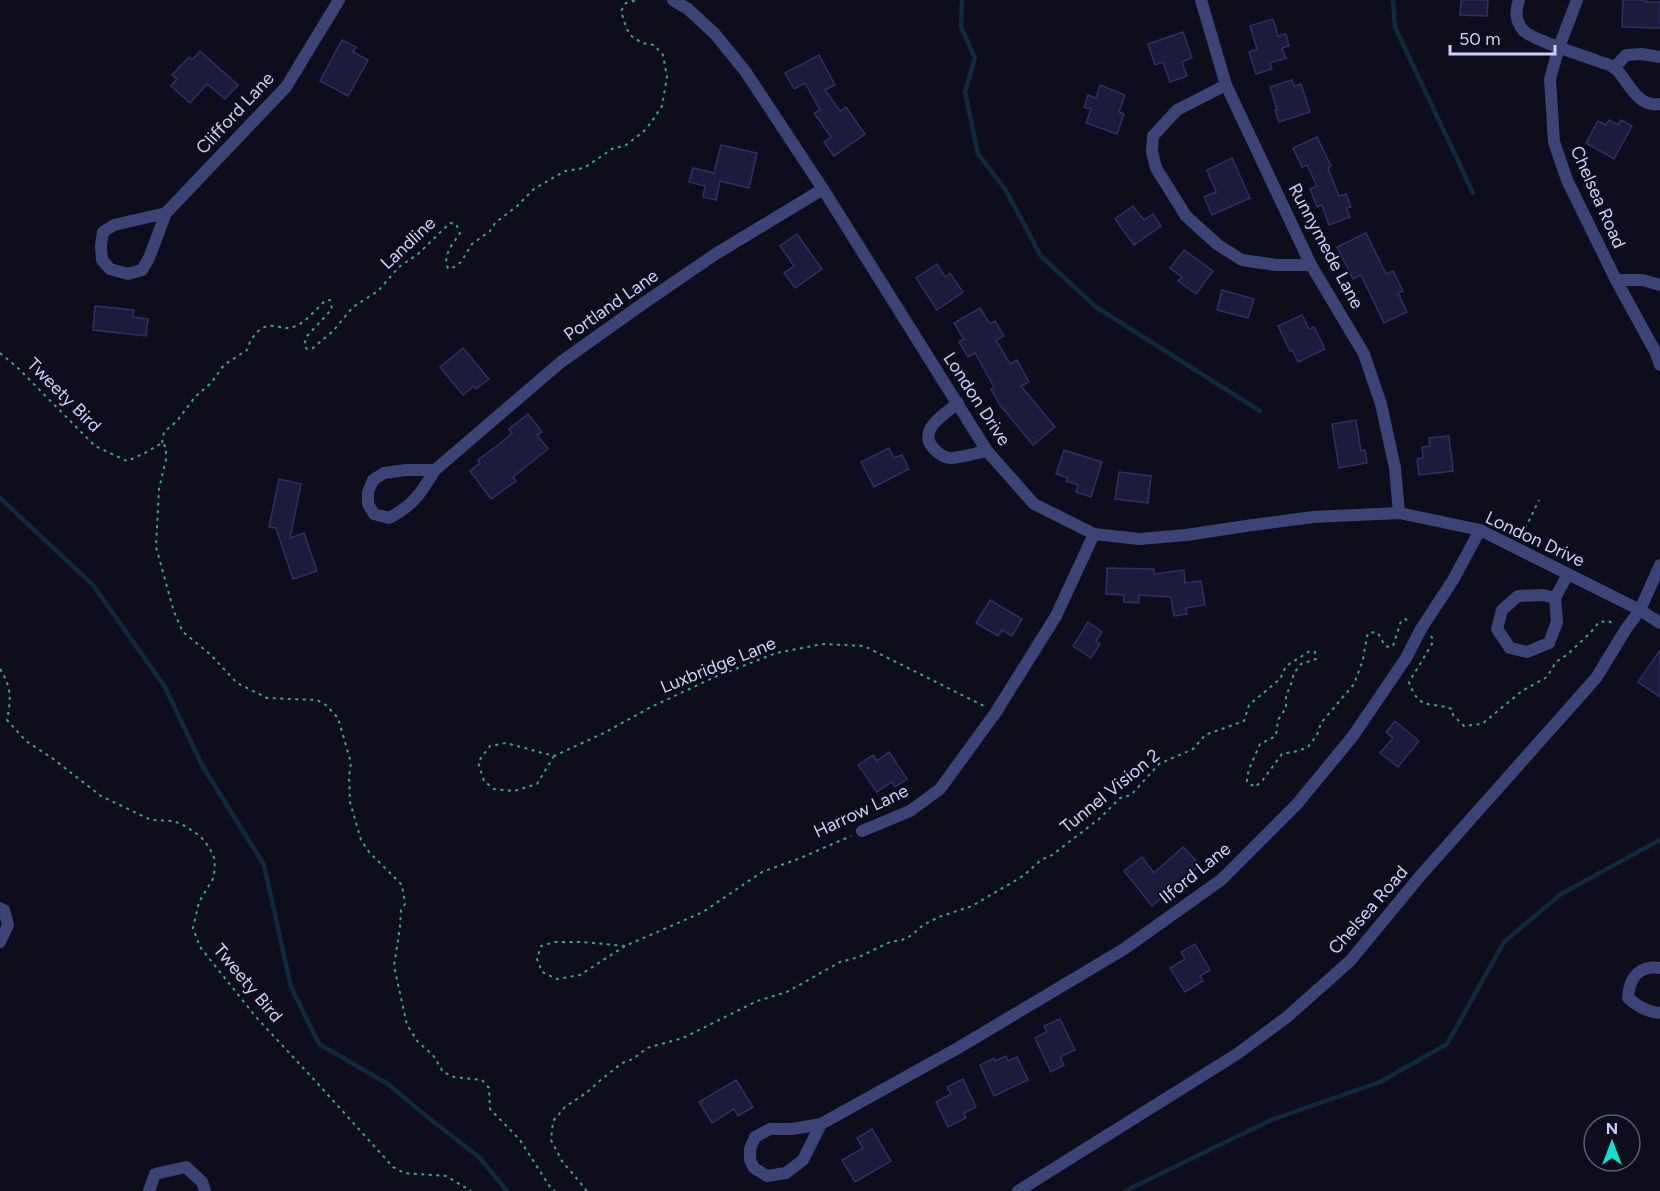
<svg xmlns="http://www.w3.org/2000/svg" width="1660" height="1191" font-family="Figtree,sans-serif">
<rect width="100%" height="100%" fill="#0d0d1c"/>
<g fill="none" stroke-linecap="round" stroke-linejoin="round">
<!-- stream -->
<g stroke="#102a3d" stroke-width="4.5">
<path d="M962,0L961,27L975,58L965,92L978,154L1005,189L1041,256L1096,307L1260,411"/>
<path d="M1393,0L1395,27L1473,193"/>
<path d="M0,498L93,585L165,687L202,765L264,865L291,987L319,1044L388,1084L426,1116L479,1157L507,1191"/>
<path d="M1125,1191L1271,1120L1380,1082L1447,1044L1504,942L1561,894L1660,840"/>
</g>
</g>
<!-- building -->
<g fill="#1c1b3b" stroke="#302f65" stroke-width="1.5">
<path d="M1461,0H1488L1487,16L1460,15Z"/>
<path d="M1623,0H1646V2H1660V28L1622,27Z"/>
<path d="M1273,19L1278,36L1286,34L1289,46L1282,48L1286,58L1270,63L1272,69L1256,74L1249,52L1257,49L1250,26Z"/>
<path d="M1183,32L1192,58L1182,62L1187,76L1170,82L1163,62L1155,65L1148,44Z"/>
<path d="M342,40L356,47L353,52L368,60L348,96L320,81Z"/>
<path d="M200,51L238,85L225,99L207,84L190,103L171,86L177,79L172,75L189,57L192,60Z"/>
<path d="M819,55L835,85L825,90L840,111L846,107L865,134L834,156L824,142L831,137L814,113L820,110L805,83L794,89L785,73Z"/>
<path d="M1292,80L1294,86L1301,84L1310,112L1279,122L1275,110H1277L1270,87Z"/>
<path d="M1100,85L1125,95L1119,112L1124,114L1117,134L1086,123L1091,109L1084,107L1088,95L1096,98Z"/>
<path d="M1609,120L1618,125L1621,120L1632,126L1614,159L1586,143L1598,121L1606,125Z"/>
<path d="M1317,137L1331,166L1328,168L1339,196L1346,194L1351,207L1346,208L1350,217L1329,225L1322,205L1317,207L1310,189L1317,186L1307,165L1302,167L1293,148Z"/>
<path d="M721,145L757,153L749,188L720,181L716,200L703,197L705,186L689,182L693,168L714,173Z"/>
<path d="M1232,158L1250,198L1212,215L1204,197L1216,192L1207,170Z"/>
<path d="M1133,206L1144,220L1153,214L1161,226L1134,245L1115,219Z"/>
<path d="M1366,233L1386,274L1393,271L1403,291L1398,293L1407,312L1384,323L1361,275L1353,279L1337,247Z"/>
<path d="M797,234L822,269L795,288L784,273L794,266L780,246Z"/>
<path d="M1184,250L1213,271L1196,294L1178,281L1182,277L1170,268Z"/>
<path d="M937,264L945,277L950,273L963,292L937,310L916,278Z"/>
<path d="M1222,290L1254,299L1248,318L1217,310Z"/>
<path d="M95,306L134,310L133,317L148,319L146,336L93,330Z"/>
<path d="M980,308L990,324L995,321L1004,336L996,340L1010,364L1017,360L1029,382L1021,386L1055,427L1033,445L1000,405L991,389L994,387L975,353L968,357L959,342L964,339L954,323Z"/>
<path d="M1302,315L1309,329L1314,327L1325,349L1298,362L1292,350L1290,351L1278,326Z"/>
<path d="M463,348L489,379L476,389L474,386L463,395L440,367Z"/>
<path d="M528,414L542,432L537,435L548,449L513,477L516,481L491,499L470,471L480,463L478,460L502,442L512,433L509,429Z"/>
<path d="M1356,420L1361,451L1365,450L1367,463L1339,468L1332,424Z"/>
<path d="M1449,436L1453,471L1419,475L1417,459L1423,458L1422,447L1430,446L1429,438Z"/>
<path d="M889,448L894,458L902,455L909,469L874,487L861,462Z"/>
<path d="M1064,450L1102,462L1091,497L1076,492L1078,485L1066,481L1068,478L1056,474Z"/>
<path d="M1119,472L1151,476L1148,503L1115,499Z"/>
<path d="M279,479L301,484L290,538L304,533L317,571L293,579L276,528L269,527Z"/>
<path d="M1107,568L1154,569V574L1184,570L1185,583L1201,581L1205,605L1186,608L1187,614L1174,616L1171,597L1139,595V603L1124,602V595L1106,594Z"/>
<path d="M990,600L1022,619L1012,636L1002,630L998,636L976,623Z"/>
<path d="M1088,622L1102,632L1096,641L1100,644L1091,658L1073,646Z"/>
<path d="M1660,650V697L1638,682Z"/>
<path d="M1395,721L1419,741L1398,767L1380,753L1393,738L1386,732Z"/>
<path d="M889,752L907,779L895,787L892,782L877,792L858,765L873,755L877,761Z"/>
<path d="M1183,847L1200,865L1152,906L1124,871L1142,857L1154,873Z"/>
<path d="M1195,944L1210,970L1200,976L1203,981L1185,992L1170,968L1185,959L1181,952Z"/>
<path d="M1060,1019L1075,1050L1060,1057L1064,1065L1051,1072L1035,1038L1047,1032L1044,1026Z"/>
<path d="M1006,1056L1008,1061L1017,1057L1028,1080L994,1096L980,1065L994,1058L995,1061Z"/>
<path d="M963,1079L976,1107L964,1113L966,1118L948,1127L936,1102L951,1094L947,1087Z"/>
<path d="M736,1080L753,1107L738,1116L734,1109L712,1123L699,1102Z"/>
<path d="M872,1129L891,1161L855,1182L842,1160L863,1148L857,1138Z"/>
</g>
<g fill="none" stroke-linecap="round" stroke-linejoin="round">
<!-- path -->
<g stroke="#37a48a" stroke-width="2" stroke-dasharray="3 4.5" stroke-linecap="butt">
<path d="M0,353L17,367L95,446L127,461L145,453L162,443L166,447V459L159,489L156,547L174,612L183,632L211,655L237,683L267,698L317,700L326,705L338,718L351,763L349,776L350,802L361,840L369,852L402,885L405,904L401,910L400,927L394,966L407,1025L418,1042L433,1055L443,1072L454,1077L482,1080L489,1088L490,1109L520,1140L550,1187L555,1191"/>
<path d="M162,443L164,432L177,421L195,397L211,383L224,365L247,350C250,339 260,324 273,326C282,327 287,330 296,326C307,321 316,309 325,301L330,300L332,309L307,336L304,345L307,349L313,348L333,331L353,307L378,291L399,267L418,254L450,223L456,224L460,233C453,244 442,255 448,268L451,269L461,262L472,244L490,231L495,223L517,206L534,189L565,171L584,168L612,149L626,145L643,132L650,124L662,106L667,77L663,55L654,45L642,43L630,35L626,27L621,11L626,3L637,0"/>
<path d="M1522,535L1539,500"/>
<path d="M1431,636L1433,639L1432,644L1409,682C1419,711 1429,701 1452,709L1453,715L1464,726L1482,724L1522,691L1547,677L1556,662L1568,654L1591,632L1599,622L1608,621L1615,624"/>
<path d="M0,669C12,688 11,699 7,720L26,741L52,758L101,796L151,820L174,821L185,826L200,836L209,847L215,860L214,877L199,902L193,928L200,947L256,1017L319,1085L393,1167L404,1173L446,1176L471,1191"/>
<path d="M554,756L537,784L514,791L494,789L484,781L478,762L490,746L506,743L554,756L604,733L651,707L715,677L776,653L823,644L864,646L984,706"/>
<path d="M625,946L580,975L557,979L542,972L537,959L541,946L555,942H583L625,946L703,912L762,872L798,859L851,836"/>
<path d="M587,1191L562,1161L551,1140L553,1121L565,1107L586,1093L602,1079L622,1063L633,1059L647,1048L683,1038L757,1001L787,992L840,962L859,957L890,942L902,940L912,935L923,925L939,917L972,906L1023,876L1041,860L1052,855L1099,819L1120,798L1131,795L1159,764L1193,749L1205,735L1244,721L1249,705L1280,679L1286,666L1310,651L1315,652L1316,659L1301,664L1294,673L1291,684L1286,696V708L1278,720L1276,736L1260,744C1255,757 1247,769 1247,782L1255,787L1262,781L1282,754L1298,751L1308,747L1317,735L1321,723L1354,684L1363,660L1367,636L1370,632L1378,633L1385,646L1389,647L1393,646L1401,621L1405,619L1409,621"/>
</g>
<!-- minor -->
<g stroke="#3c4477" stroke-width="12">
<path d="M673,0L688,9L715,34L745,71L823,189L987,451L1034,504L1094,534L1139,539L1186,535L1246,526L1313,517L1399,513L1480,530L1640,610L1660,623"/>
<path d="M1201,0L1226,85L1311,265L1364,354L1381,404L1395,468L1399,513"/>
<path d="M1519,0C1515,11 1515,21 1523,30C1530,39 1581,55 1595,60C1601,63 1611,64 1616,69C1629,82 1637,108 1660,104"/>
<path d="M1614,68L1626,55L1642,54L1660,57"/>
<path d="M1226,85L1177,110L1153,136L1152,152L1156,168L1186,216L1218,245L1242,260L1276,265H1311"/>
<path d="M166,213L114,225L103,232L101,246L102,260L110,269L128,274L142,270L149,258L166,213L286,87L339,0"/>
<path d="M1616,280H1642L1660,285"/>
<path d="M958,403C945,414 916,430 934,449C938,453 944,458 950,458C960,458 976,453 987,451"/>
<path d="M435,470C420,494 415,504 389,518L374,514L368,504V492L373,480L384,473L406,470H435L561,362L641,305L714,255L823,189"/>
<path d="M1555,598L1543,595L1518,596L1502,610L1497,629L1510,648L1527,652L1549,643L1557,622L1555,598L1568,574"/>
<path d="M862,831L910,811L940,789L996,712L1056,616L1094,534"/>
<path d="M0,908L4,910L8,925L0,942"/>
<path d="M1660,968C1639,965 1629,978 1628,998C1638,1007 1647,1012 1660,1013"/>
<path d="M821,1124L803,1160L786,1173L767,1176L754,1168L750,1160V1149L755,1137L770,1129H792L821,1124L958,1048L1124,949L1221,880L1297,804L1353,736L1406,658L1421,629L1453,580L1480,530"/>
<path d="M149,1191L155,1174L186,1167L202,1182L205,1191"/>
</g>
<!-- tertiary -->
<g stroke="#3c4477" stroke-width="12">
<path d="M1577,0L1559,47L1550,79L1554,142L1567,180L1616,280L1656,353L1660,365"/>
<path d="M1018,1191L1237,1054L1287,1017L1350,961L1421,875L1596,678L1626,629L1640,610L1660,565"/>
</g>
</g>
<g text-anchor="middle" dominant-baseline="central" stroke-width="4.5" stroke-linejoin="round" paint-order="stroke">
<!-- street labels -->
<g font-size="18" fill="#cdcffa" stroke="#0d0d1c">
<text transform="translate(235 113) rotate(-47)">Clifford Lane</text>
<text transform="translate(1598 197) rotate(66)">Chelsea Road</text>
<text transform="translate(408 243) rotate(-43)">Landline</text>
<text transform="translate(1326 246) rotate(62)">Runnymede Lane</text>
<text transform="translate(611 305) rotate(-35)">Portland Lane</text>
<text transform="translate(64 395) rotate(45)">Tweety Bird</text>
<text transform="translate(977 399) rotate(57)">London Drive</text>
<text transform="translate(1535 539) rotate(25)">London Drive</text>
<text transform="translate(718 665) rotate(-22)">Luxbridge Lane</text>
<text transform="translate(1110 791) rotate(-39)">Tunnel Vision 2</text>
<text transform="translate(861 811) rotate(-25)">Harrow Lane</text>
<text transform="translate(1195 873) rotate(-39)">Ilford Lane</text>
<text transform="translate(1368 910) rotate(-49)">Chelsea Road</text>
<text transform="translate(248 983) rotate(50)">Tweety Bird</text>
</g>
</g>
<!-- north arrow -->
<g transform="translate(1612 1143)"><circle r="28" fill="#0d0d1c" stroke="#5a5b75" stroke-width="1.5"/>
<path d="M0-4.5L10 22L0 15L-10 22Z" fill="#14dfd0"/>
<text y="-9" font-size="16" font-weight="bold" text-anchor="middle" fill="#cdcffa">N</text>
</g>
<!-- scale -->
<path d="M1450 45v9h105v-9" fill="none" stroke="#cdcffa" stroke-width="3"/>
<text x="1459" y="45" font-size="18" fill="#cdcffa" stroke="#0d0d1c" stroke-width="4.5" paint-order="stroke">50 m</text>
</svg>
